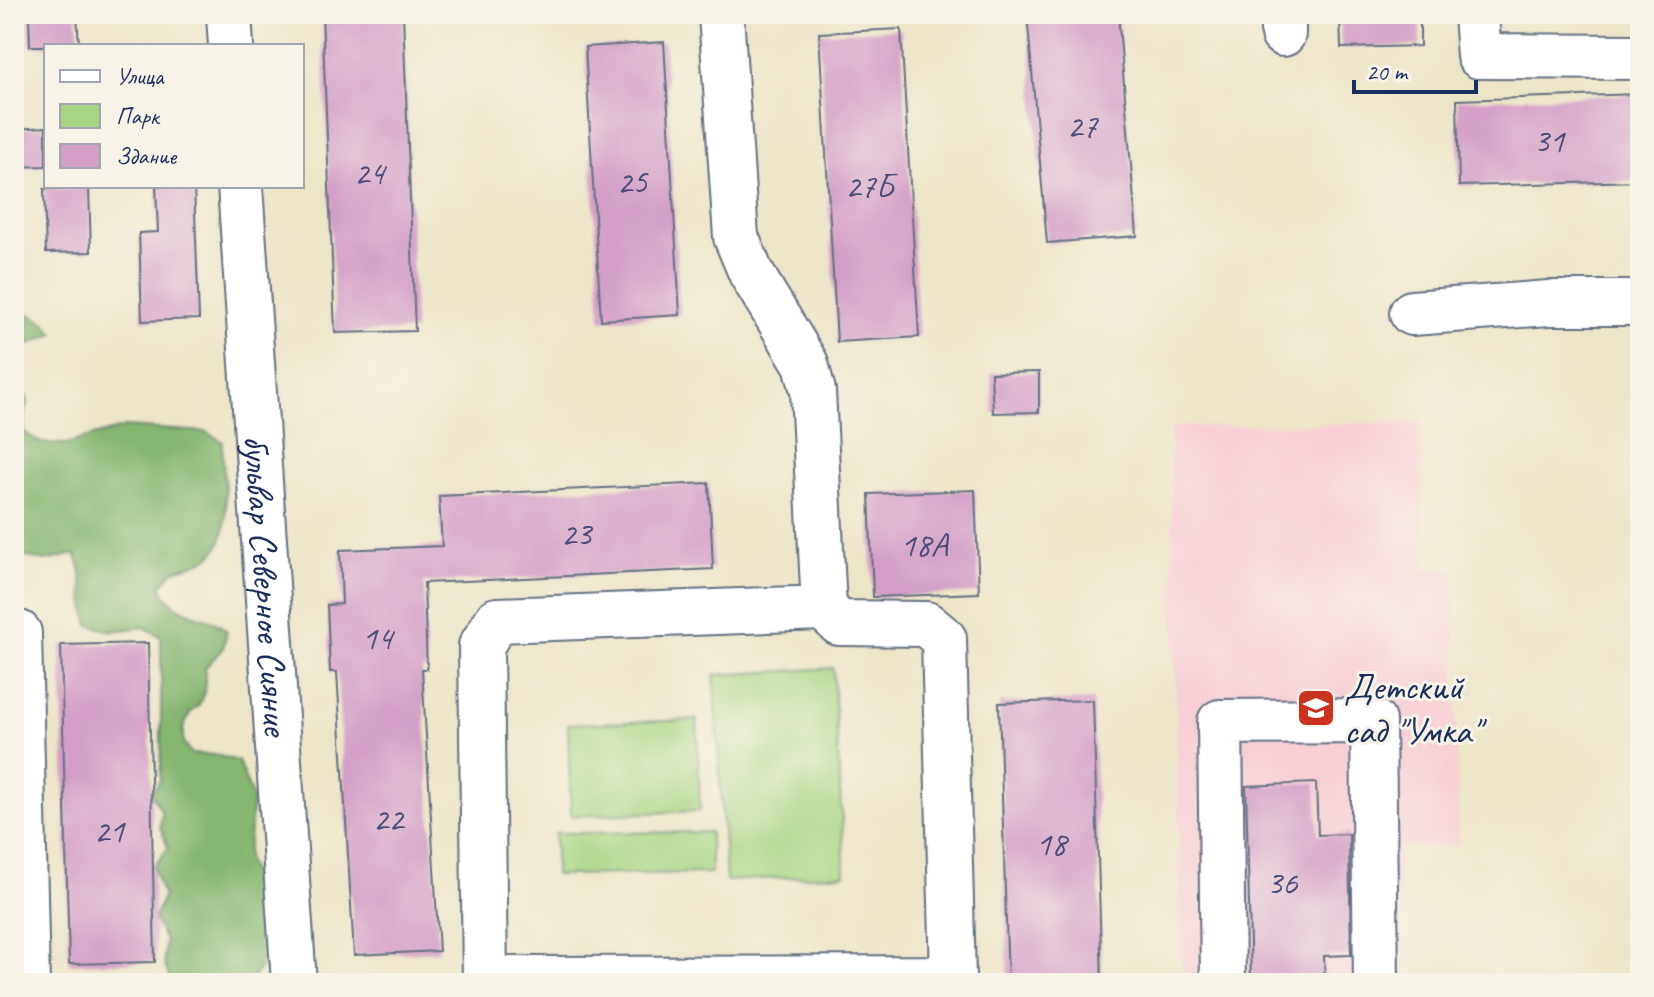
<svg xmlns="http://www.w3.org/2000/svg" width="1654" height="997" font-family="Caveat,sans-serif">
<rect width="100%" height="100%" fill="#f7f3e8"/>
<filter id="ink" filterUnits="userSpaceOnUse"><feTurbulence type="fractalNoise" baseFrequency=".0125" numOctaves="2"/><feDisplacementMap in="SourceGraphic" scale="16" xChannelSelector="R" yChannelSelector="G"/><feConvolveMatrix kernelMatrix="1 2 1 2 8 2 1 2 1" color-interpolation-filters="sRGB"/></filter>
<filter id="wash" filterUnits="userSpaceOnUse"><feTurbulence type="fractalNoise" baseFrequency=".006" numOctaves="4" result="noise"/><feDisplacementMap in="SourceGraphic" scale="32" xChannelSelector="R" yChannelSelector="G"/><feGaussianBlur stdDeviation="1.8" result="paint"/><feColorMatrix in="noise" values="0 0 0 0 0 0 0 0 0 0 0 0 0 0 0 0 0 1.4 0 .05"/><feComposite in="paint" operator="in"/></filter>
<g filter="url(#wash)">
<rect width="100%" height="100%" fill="#ede5c8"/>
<!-- built -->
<path fill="#f7cfd5" d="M1421,422L1424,570L1454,569L1459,846L1398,847L1401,983H1182L1170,427Z"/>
<!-- green -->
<g fill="#a8d581" stroke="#628270" stroke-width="2">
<path d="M833,668L845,874L726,881L714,675Z"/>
<path d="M697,720L700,811L571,816L568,724Z"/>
<path d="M710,832L711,873L555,875V833Z"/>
</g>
<!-- forest -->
<path fill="#86b66f" stroke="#507266" stroke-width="2" d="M14,305L44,322L54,334L24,346C19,364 19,384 28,401L24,414V432L41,443L66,444L125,427L207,432L223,442C220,475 239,540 206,559C185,572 178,559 161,587C177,620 204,610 227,631L223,648L205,668V690L199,705L190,713L183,729V742L192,754L216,755L238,761L253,799L247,859L257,889L259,918L267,960L249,982L172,983L164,963L165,941L154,919L163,896L153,867L168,848L160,826L162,812L151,793L160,780L161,762V637L144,627L112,631L89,625C82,603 85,573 75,554L45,561L14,554Z"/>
<g id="blocks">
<!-- building -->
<g fill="#d39fc6">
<path d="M29,14H77L79,46H30Z"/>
<path d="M322,14H403L415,331L335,333Z"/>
<path d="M1027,14H1118L1137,236L1047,243Z"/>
<path d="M1340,14H1420V46L1341,48Z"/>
<path d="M901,29L919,337L837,342L819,33Z"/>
<path d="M664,42L680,315L601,320L585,47Z"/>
<path d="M1640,94V181L1459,186L1457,100Z"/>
<path d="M46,127V166L14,167V129Z"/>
<path d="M156,186H194L199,319L142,321L139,233L158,232Z"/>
<path d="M89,188L91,252L46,253L44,189Z"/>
<path d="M1039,372V412L993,413L991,373Z"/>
<path d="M709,483L713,569L424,583L427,669H422L439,951L354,955L337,672H330L327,605L342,604L340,550L442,546L439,496Z"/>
<path d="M975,490L979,593L873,597L869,494Z"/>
<path d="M148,643L155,962L69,964L61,645Z"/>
<path d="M1093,700L1102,983H1008L999,703Z"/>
<path d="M1316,783L1318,835L1349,834L1351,955L1324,956L1325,983H1251L1246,786Z"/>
</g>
</g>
</g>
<g filter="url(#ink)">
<use href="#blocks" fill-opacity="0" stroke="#646f83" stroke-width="2"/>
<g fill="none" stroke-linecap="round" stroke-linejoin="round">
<!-- minor casing -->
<g stroke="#646f83" stroke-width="48">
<g id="minor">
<path d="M229,14L231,46"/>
<path d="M1283,14V34"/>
<path d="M1476,14L1479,56L1640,57"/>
<path id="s1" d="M240,186L294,983"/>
<path d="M1412,313L1549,303H1640"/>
<path d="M19,633L27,983"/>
<path d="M486,979L953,978L944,639L926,624L839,623L824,608"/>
<path d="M485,983L481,646L497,620L824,608L813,391L806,364L751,273L736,237L721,14"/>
<path d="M1223,983L1220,722L1373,721L1376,983"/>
</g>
</g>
<!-- minor -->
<use href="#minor" stroke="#fff" stroke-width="44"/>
</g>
</g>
<!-- icons -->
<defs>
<g id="school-square" transform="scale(2)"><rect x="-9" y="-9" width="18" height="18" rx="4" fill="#c8321e" stroke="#f7f3e8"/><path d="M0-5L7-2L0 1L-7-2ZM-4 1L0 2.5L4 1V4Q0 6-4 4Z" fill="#fff"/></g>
</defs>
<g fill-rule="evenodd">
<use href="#school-square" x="1316" y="708"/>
</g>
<g text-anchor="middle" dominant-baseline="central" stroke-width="6" stroke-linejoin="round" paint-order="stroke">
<!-- number labels -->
<g font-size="34" fill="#494b78">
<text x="1082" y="125">27</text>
<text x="1549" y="140">31</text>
<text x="369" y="172">24</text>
<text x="632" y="181">25</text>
<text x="869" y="185">27Б</text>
<text x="576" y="533">23</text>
<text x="924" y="544">18А</text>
<text x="377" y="637">14</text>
<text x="388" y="818">22</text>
<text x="109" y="830">21</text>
<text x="1051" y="843">18</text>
<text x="1282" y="882">36</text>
</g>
<!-- street labels -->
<g font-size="38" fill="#1b2f5e" stroke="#f7f3e8">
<text stroke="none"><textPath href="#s1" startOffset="400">бульвар Северное Сияние</textPath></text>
</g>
<!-- poi labels -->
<g font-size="38" fill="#1b2f5e" stroke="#f7f3e8" text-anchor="start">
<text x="1344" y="686">Детский<tspan x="1344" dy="44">сад "Умка"</tspan></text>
</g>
</g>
<!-- margin -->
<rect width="1654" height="997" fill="none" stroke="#f7f3e8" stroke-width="48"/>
<!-- legend -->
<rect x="44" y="44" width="260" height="144" fill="#f7f3e8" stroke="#9fa5b1" stroke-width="2"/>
<rect x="60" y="70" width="40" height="12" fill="#ffffff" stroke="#9fa5b1" stroke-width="2"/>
<text x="116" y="84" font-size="24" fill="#1b2f5e">Улица</text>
<rect x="60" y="104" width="40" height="24" fill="#a8d581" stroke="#9fa5b1" stroke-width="2"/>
<text x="116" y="124" font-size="24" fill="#1b2f5e">Парк</text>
<rect x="60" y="144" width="40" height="24" fill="#d39fc6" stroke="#9fa5b1" stroke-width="2"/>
<text x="116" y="164" font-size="24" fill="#1b2f5e">Здание</text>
<!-- scale -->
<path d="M1354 80v12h122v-12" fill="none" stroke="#1b2f5e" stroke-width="4"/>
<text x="1366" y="80" font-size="24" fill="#1b2f5e" stroke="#f7f3e8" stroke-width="6" paint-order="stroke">20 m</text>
</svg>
